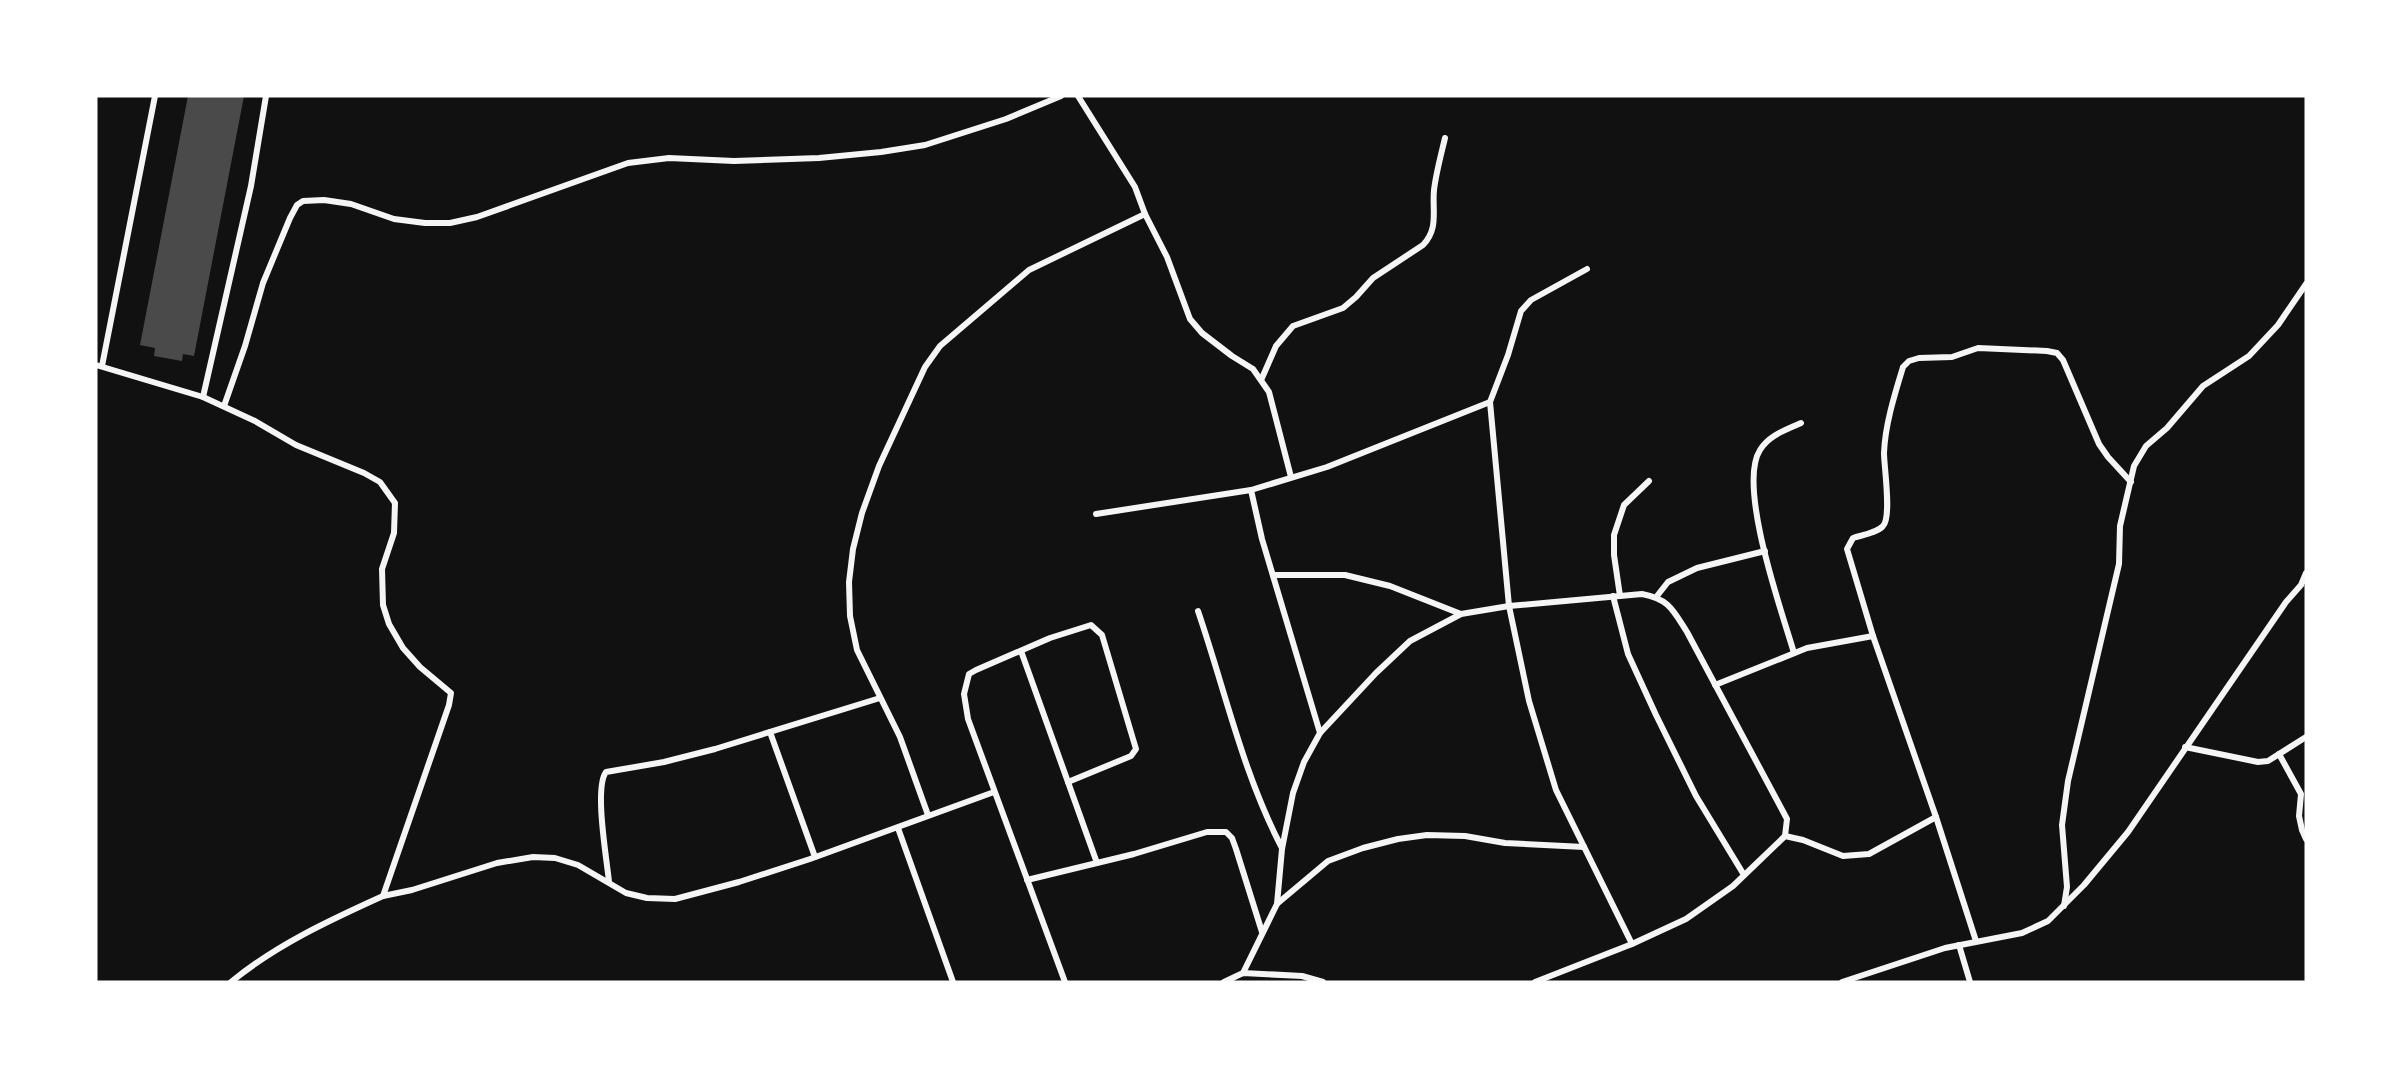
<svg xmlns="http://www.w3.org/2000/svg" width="2402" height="1078" font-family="'Source Sans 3',sans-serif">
<rect width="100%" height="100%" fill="#111"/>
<!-- building -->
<path fill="#4a4a4a" d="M188,96H244L194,356L183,354L182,361L154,356L155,348L140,345Z"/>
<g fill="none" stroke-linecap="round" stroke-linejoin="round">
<!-- minor -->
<g stroke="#f5f5f5" stroke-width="6">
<path d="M1078,96L1135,187L1145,214L1167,257L1190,319L1202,333L1232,356L1253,369L1269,392L1291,477"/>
<path d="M1587,269L1531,300L1521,311L1508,355L1490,402L1509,606L1529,701L1556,790L1632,944"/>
<path d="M96,365L203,397L255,421L296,445L364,473L380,482L395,503L394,533L382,569L383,605L389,624L403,648L420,667L451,693L449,705L383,896C330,920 276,945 231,982"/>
<path d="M102,366L155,96"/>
<path d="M1262,378L1276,346L1293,326L1343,308L1356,297L1373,278L1423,245C1439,228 1432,211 1434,190C1436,173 1441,155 1445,138"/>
<path d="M203,397L251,186L266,96"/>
<path d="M224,406L245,346L263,283L290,218L297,205L303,201L324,200L351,204L394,219L425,223H450L477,217L628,163L669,158L734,161L819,158L881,152L925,145L1006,119L1061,96"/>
<path d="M1251,490L1262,539L1320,733"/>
<path d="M1096,514L1251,490L1327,467L1490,402"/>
<path d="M1273,575H1345L1390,586L1461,614"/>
<path d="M1613,596L1628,654L1656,715L1696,796L1744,875"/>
<path d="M1620,596L1614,555V535L1624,505L1649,481"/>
<path d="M1657,596L1668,582L1697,568L1765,551"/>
<path d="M1198,611C1225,690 1243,774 1282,848"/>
<path d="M1021,651L1097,863"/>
<path d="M1794,653C1782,612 1737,486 1760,450C1769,435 1786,430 1801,423"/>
<path d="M1715,685L1807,648L1873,636"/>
<path d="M770,732L815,857"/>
<path d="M2185,747L2258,762L2268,761L2306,737"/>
<path d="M2279,754L2301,794L2299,816L2302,830L2306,839"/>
<path d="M928,815L900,737L857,650L850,616L849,582L853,549L862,513L879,466L925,367L940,346L1029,270L1145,214"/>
<path d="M898,828L953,982"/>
<path d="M1785,836L1803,840L1843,856L1869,854L1936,817"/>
<path d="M1027,880L1134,854L1207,832H1226L1232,838L1236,849L1262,932"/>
<path d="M609,882C607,860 594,788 606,772L664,762L715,749L880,698"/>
<path d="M383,896L412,890L497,863L533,857L555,858L578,865L626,893L647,898L675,899L739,882L810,859L994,792"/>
<path d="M1278,903L1328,861L1363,848L1398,839L1427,835L1465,836L1505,843L1584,847"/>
<path d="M2064,906L2067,887L2062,825L2068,781L2119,564L2120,526L2134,466L2146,446L2167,428L2203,386L2249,356L2278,325L2306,284"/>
<path d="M1976,941L1936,817L1873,636L1847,549L1853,538C1862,535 1877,533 1883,526C1892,517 1884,467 1884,453C1885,425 1895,393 1903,367L1909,361L1919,358L1952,357L1978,348L2047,351L2057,353L2063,360L2099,444L2108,457L2131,482"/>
<path d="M1959,945L1970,982"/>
<path d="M1243,973L1277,904L1282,849L1293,793L1304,762L1320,733L1376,673L1410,641L1461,614L1509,606L1642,594C1669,599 1673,610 1687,632L1787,819L1785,836L1733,886L1686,919L1632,944L1535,982"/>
<path d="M1065,982L968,719L964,694L969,674L976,670L1050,638L1091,625L1102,635L1136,749L1131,756L1068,782"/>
<path d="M1224,982L1243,973L1302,976L1323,982"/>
<path d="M1842,982L1945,948L2022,933L2048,921L2084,885L2128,832L2286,602L2301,585L2306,573"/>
</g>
</g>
<!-- border -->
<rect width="2402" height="1078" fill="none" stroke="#ffffff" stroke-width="195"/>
</svg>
